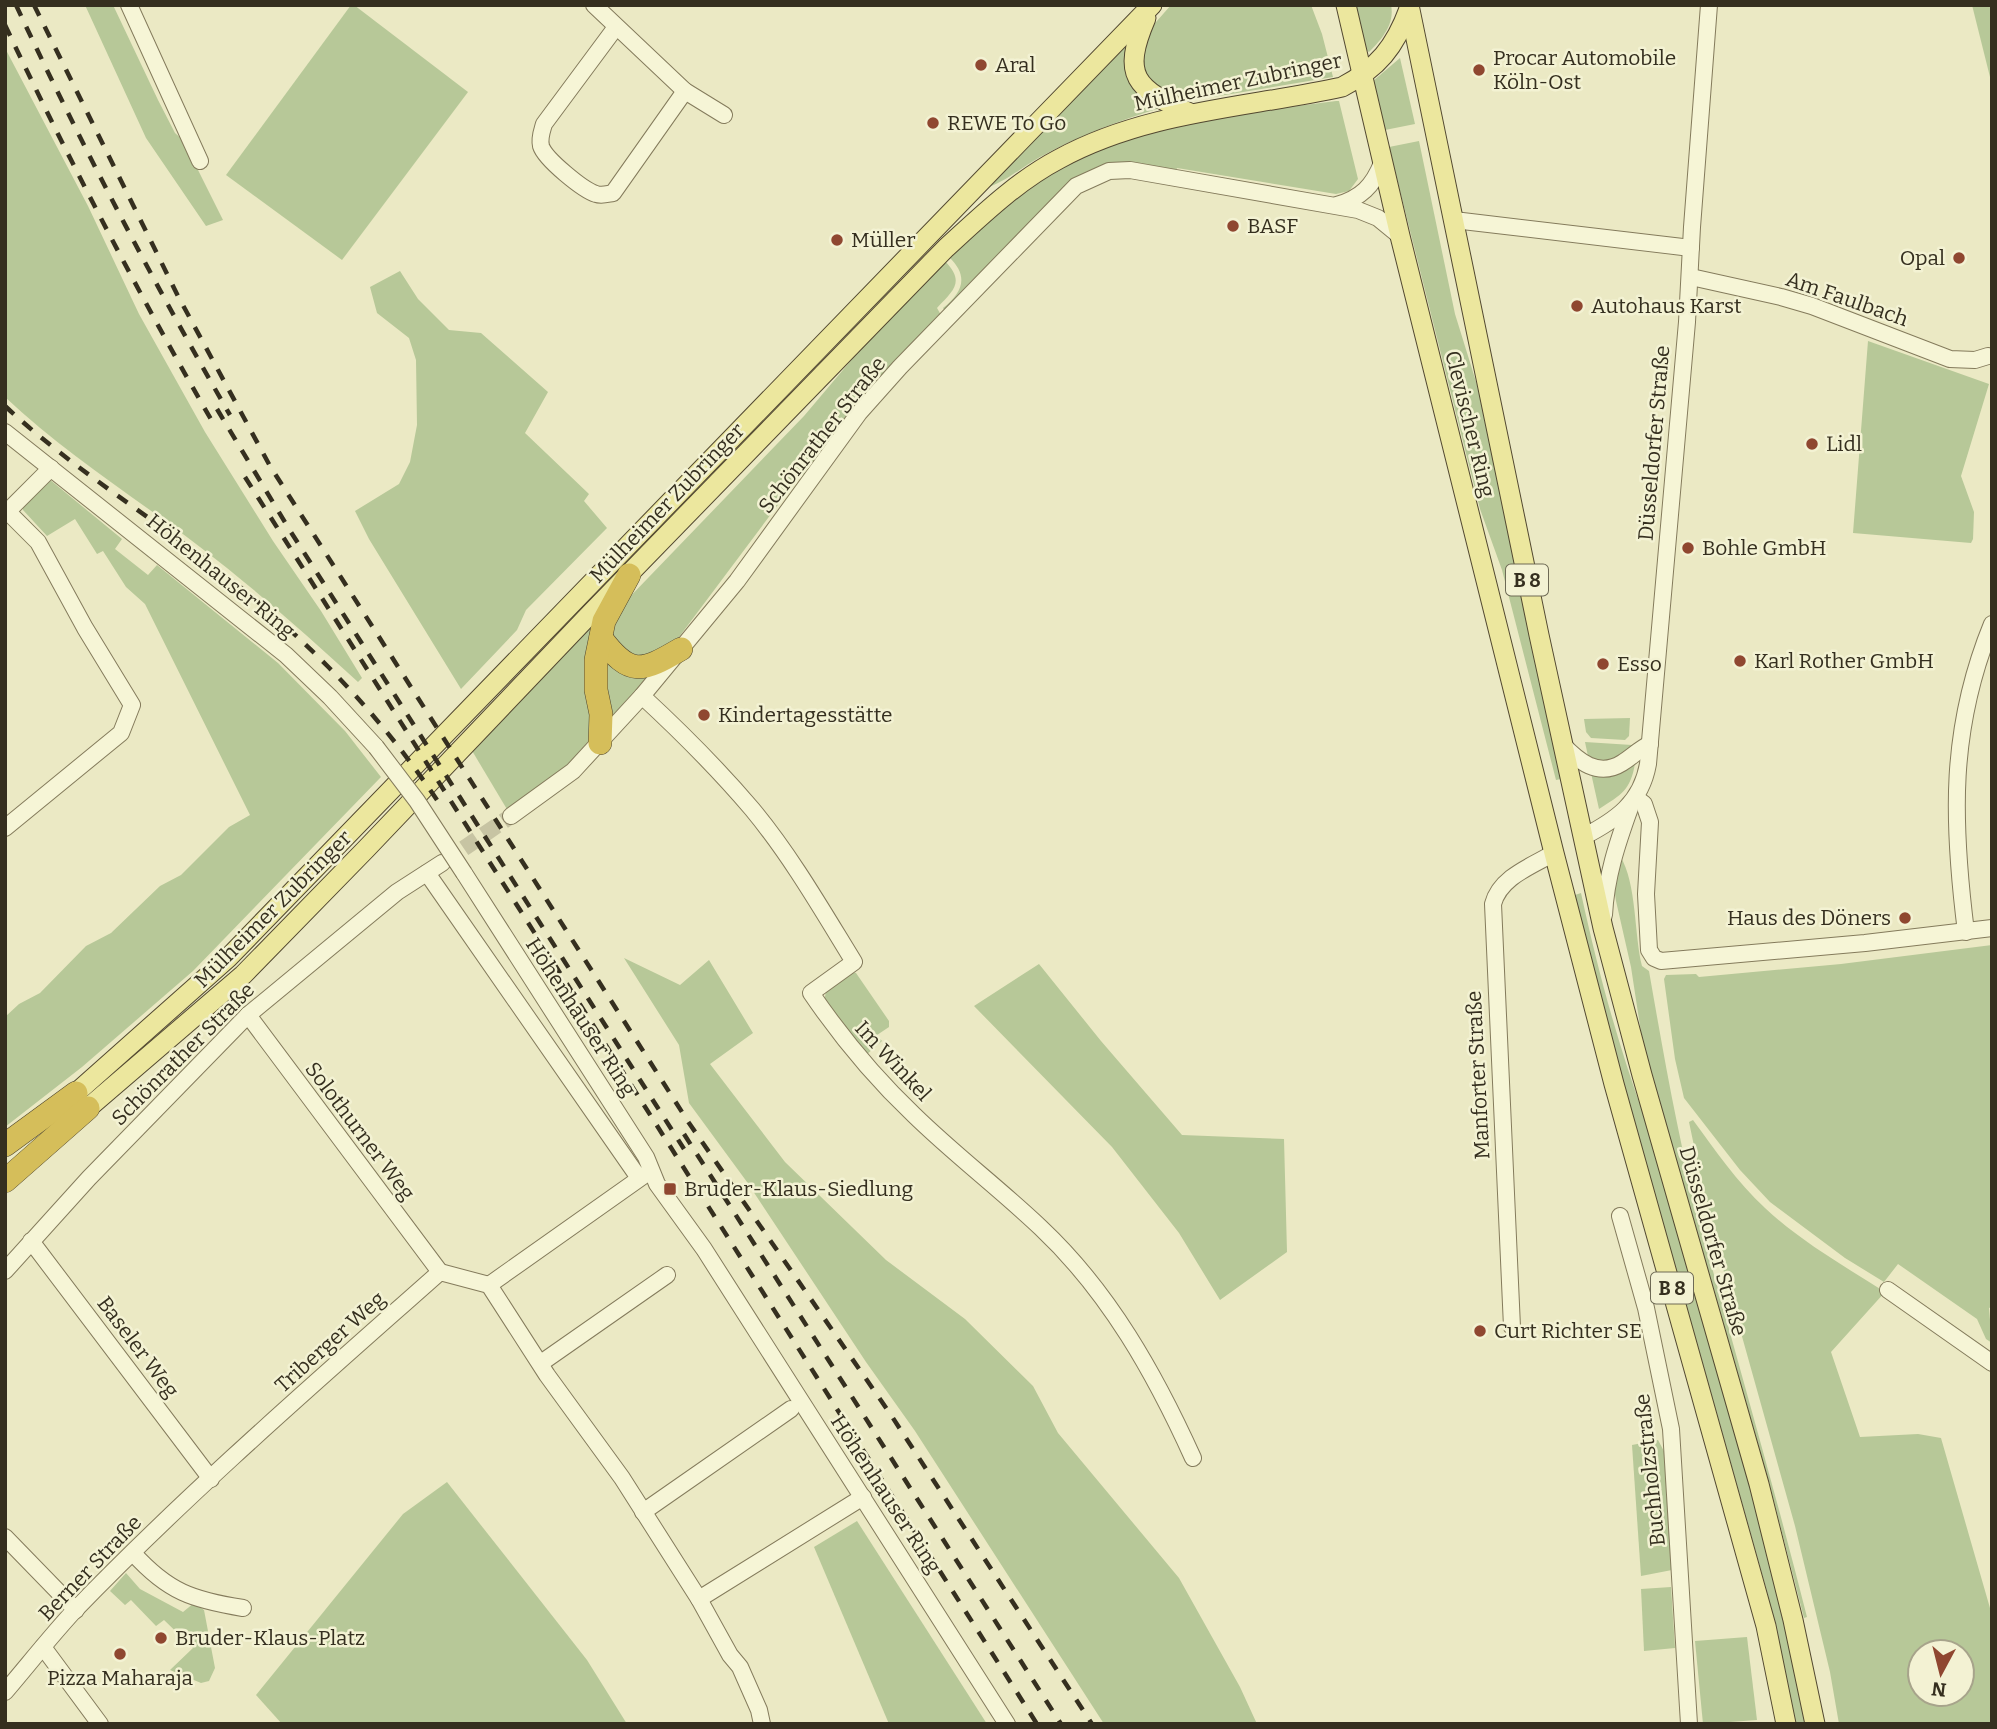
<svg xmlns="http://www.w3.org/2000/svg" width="1997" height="1729" font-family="Bitter,serif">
<rect width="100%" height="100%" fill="#ebe9c4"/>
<!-- green -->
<g fill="#b7c898" fill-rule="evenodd">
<path d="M85,5H113L158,100L175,133L183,140L223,220L206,226L146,138Z"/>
<path d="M351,5H354L468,92L342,260L226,175Z"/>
<path d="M1171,5H1311L1322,34L1333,77L1195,100C1162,99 1160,93 1140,69L1149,30Z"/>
<path d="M1356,5H1391C1395,24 1382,39 1369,52L1366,50Z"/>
<path d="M1972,5H1992V85Z"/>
<path d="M1127,42L1160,108C1118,121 1078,136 1040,157C1021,168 1005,182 984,189Z"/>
<path d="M5,48L88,206L139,314L205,432L273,541L321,611L362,678L358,682C307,635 255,589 200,547C135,497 65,454 5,397Z"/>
<path d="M1400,58L1415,124L1385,130L1373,81Z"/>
<path d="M1336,101H1339L1358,179L1349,191L1336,194L1177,168L1176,171L1105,165L1079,176L945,311L943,308C963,292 969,276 949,257C985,225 1020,192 1062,168C1144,122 1244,113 1336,101Z"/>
<path d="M1419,141L1455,314L1477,385L1561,779L1556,780L1502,570L1480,509L1389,147Z"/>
<path d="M945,261C965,282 954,290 937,308L941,315L804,477L801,474L676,641L677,643L631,660C609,634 607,638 622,605L804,416L881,325Z"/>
<path d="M400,271L418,299L449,330L481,333L548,392L525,433L589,494L584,501L607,528L526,610L517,630L461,689L369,539L355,511L399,484L410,462L417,425L416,360L409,338L377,313L370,287Z"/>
<path d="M1868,341L1989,384L1961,476L1974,512L1973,539L1971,543L1853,533Z"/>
<path d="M49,479L122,539L115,549L148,575L157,565L278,663L345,731L381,777L193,971L82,1067L5,1127V1017L19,1004L40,993L86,946L111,933L160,886L181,875L229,827L250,815L145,604L126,587L103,551L97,554L75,519L47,536L23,510V505Z"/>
<path d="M593,624L594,737L579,756L538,791L508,811L471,749Z"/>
<path d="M603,654L649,677L610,719Z"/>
<path d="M1630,718L1629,736L1625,740L1591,738L1586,732L1584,719Z"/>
<path d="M1585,742L1632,745C1620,763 1609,763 1589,761Z"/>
<path d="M1635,763C1631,790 1621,795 1599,809L1591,773Z"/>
<path d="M1620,856C1637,883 1634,935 1642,966L1649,971C1664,1057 1679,1143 1701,1227C1736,1357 1774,1486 1807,1617L1804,1618L1769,1482L1642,1039L1631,967L1616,901L1614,887Z"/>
<path d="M1581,893C1598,971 1617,1041 1644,1116L1758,1515L1807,1724H1796L1766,1588L1605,1017L1575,895Z"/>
<path d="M1992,945V1307L1989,1308L1992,1343L1986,1339L1977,1319L1898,1264L1884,1282L1845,1258L1770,1202L1740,1170L1684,1098L1675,1059L1664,979L1666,975L1696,974L1699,977L1841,964Z"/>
<path d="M624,958L680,985L709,960L753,1033L710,1064L785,1162L886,1260L965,1319L1033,1386L1058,1433L1179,1578L1240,1687L1257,1724H1104L915,1431L866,1362L747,1182L689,1103L679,1045Z"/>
<path d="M1039,964L1101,1041L1182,1135L1284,1139L1287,1252L1220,1300L1179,1233L1112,1147L974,1006Z"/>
<path d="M852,972L856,973L889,1021V1027L877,1035L882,1041L865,1056L824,1002L826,991Z"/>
<path d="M1693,1120C1715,1150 1737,1182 1765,1208C1800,1241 1844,1266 1885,1292L1831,1352L1860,1437L1918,1434L1941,1438L1992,1615V1724H1839L1830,1672L1795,1526L1710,1222L1689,1122ZM1920,1652H1962V1694H1920Z"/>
<path d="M1658,1440L1666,1455L1672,1570L1641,1576L1632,1445Z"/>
<path d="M447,1482L587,1660L627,1724H282L256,1695L403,1514Z"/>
<path d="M857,1521L987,1724H889L814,1547Z"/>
<path d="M126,1573L140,1589L183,1612L194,1603L204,1610L215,1668L209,1681L201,1683L170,1670L193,1648L164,1620L156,1626L131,1600L125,1605L110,1591Z"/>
<path d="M1671,1587L1675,1648L1644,1651L1641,1589Z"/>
<path d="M1747,1637L1757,1720L1703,1724L1695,1641Z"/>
</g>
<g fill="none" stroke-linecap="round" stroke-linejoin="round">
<!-- minor-tunnel -->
<path stroke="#c7c4a3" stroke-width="16" stroke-dasharray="16 8" stroke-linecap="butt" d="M444,862L511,816"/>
<!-- minor casing -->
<g stroke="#847b5c" stroke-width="18">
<g id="minor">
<path d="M129,5L200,161"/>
<path d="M594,5L685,91L724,115"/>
<path d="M616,27L544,124C542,131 539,138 541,146C545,159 583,190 596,194C602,196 607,194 613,193L685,91"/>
<path d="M1337,205C1361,198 1373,186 1382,163"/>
<path d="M1454,220L1691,248"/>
<path d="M1691,277L1781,297L1812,306L1950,359L1975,360L1988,356"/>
<path d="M5,432L286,655L330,697L376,747"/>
<path d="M5,514L51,468"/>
<path d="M642,696C681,732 718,769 752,809C791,856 822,910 854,962L811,993C841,1037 875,1078 914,1115C955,1155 1000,1189 1041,1228C1109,1292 1155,1374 1193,1458"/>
<path d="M1562,744C1578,761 1598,778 1622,763C1632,757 1639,749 1650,744"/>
<path d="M1636,798L1644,804L1650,822L1646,894L1649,950L1654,958L1661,961L1865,943L1992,928"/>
<path d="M511,816L573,771L642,696L737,581L859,413L900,367L1076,186L1109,171L1130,170L1358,210L1378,218L1400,236"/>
<path d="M5,828L121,733L132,705L85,628L38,542L8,512"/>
<path d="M1583,837C1616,820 1641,803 1648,764L1687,322L1692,227L1709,5"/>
<path d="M427,873L639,1178"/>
<path d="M464,873L646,1157L657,1184L704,1249L1007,1724"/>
<path d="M1604,915C1606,877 1617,844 1630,808"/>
<path d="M1966,932C1952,821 1949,729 1992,624"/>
<path d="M248,1015L440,1272"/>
<path d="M1620,1216L1646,1308L1671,1429L1689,1724"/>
<path d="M31,1241L211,1479"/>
<path d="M5,1271L89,1178L248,1015L397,892L442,863"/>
<path d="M489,1285L646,1174"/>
<path d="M1888,1290L1992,1363"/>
<path d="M1512,1327L1493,904C1500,877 1532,866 1554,853"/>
<path d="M541,1363L667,1275"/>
<path d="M643,1512L791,1409"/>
<path d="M5,1537L76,1610"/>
<path d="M133,1553C168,1592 193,1600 243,1608"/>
<path d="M699,1599L863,1497"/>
<path d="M43,1647L100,1724"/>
<path d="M5,1692C28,1665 50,1637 74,1611C189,1492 316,1382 440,1272L489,1285L547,1375L622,1478L699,1599L730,1655L740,1667L759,1710L762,1724"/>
</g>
</g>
<!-- major casing -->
<g stroke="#524830" stroke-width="21">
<g id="major">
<path d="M1346,5L1400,236L1554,853L1614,1084L1766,1626L1786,1724"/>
<path d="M1409,5L1539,635L1603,928L1642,1075L1759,1484L1793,1620L1815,1724"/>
<path d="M1146,18C1121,76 1135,89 1190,113"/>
<path d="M76,1093L228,958L1152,5"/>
<path d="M88,1108L243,975L366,849L591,613L946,248C981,216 1017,181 1059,159C1147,111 1246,108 1342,87C1378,68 1395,47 1409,9"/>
</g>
</g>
<!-- highway casing -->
<g stroke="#524830" stroke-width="24">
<g id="highway">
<path d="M601,638C630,677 642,672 681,649"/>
<path d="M600,743L601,714L596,690V660L604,621L629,575"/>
<path d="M5,1145L76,1093"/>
<path d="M5,1181L88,1108"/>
</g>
</g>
<!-- minor -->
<use href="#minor" stroke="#f6f5d6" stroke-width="16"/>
<!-- major -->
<use href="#major" stroke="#ece79e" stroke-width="19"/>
<!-- highway -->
<use href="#highway" stroke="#d5be5a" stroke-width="23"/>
<!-- rail -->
<g stroke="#352f1f" stroke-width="4.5" stroke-dasharray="12 12" stroke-linecap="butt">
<path d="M16,5C81,144 153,282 230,415"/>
<path d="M34,5L178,296L270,466L689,1123L891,1415L1092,1724"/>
<path d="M5,25C70,162 140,297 216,428"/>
<path d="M5,406C63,460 131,504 194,551C290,623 370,700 437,800"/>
<path d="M217,409L289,529L684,1149"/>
<path d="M245,477L1037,1724"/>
<path d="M684,1134L1061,1724"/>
</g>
<!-- minor-bridge casing -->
<g stroke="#847b5c" stroke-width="18" stroke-linecap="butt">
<path id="minor-bridge" d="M376,747L417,801L464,873"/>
</g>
<!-- minor-bridge -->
<use href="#minor-bridge" stroke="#f6f5d6" stroke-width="16"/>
</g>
<!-- markers -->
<g fill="#8f4730" stroke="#f3f2d3" stroke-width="2.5">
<circle cx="981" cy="65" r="7"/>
<circle cx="1479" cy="70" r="7"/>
<circle cx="933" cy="123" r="7"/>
<circle cx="1233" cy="226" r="7"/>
<circle cx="837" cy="240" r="7"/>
<circle cx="1959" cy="258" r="7"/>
<circle cx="1577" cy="306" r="7"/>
<circle cx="1812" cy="444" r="7"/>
<circle cx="1688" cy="548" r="7"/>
<circle cx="1740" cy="661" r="7"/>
<circle cx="1603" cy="664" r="7"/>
<circle cx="704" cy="715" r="7"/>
<circle cx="1905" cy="918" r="7"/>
<rect x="663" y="1182" width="14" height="14" rx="3.5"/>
<circle cx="1480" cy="1331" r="7"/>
<circle cx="161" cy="1638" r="7"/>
<circle cx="120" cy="1654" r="7"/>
</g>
<g text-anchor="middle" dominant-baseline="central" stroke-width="5" stroke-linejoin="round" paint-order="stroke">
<!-- shield labels -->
<g fill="#f3f2d3" stroke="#6e6a55" stroke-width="2">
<rect x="1506" y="564.5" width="42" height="31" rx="5"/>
<rect x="1651" y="1272.5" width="42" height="31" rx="5"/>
</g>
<g font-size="19" font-weight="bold" fill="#352f1f">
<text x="1527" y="580">B 8</text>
<text x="1672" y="1288">B 8</text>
</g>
<!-- poi labels -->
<g font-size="21" fill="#352f1f" stroke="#f3f2d3" text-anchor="start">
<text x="1493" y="58">Procar Automobile<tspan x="1493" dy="24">Köln-Ost</tspan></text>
<text x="995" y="65">Aral</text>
<text x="947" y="123">REWE To Go</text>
<text x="1247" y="226">BASF</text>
<text x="851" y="240">Müller</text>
<text x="1945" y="258" text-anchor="end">Opal</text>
<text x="1591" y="306">Autohaus Karst</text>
<text x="1826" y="444">Lidl</text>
<text x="1702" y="548">Bohle GmbH</text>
<text x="1754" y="661">Karl Rother GmbH</text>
<text x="1617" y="664">Esso</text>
<text x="718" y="715">Kindertagesstätte</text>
<text x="1891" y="918" text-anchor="end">Haus des Döners</text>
<text x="684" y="1189">Bruder-Klaus-Siedlung</text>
<text x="1494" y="1331">Curt Richter SE</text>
<text x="175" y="1638">Bruder-Klaus-Platz</text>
<text x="120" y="1678" text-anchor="middle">Pizza Maharaja</text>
</g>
<!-- street labels -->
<g font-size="21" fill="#352f1f" stroke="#f3f2d3">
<text transform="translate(1238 82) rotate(-12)">Mülheimer Zubringer</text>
<text transform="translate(1847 299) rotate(19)">Am Faulbach</text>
<text transform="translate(1470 424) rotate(76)">Clevischer Ring</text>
<text transform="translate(822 435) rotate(-52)">Schönrather Straße</text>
<text transform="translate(1654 443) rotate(-85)">Düsseldorfer Straße</text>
<text transform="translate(667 503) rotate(-46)">Mülheimer Zubringer</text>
<text transform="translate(221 576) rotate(39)">Höhenhauser Ring</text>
<text transform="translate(273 909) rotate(-45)">Mülheimer Zubringer</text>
<text transform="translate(581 1017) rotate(57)">Höhenhauser Ring</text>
<text transform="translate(183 1054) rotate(-45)">Schönrather Straße</text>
<text transform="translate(893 1061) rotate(47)">Im Winkel</text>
<text transform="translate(1478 1075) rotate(-93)">Manforter Straße</text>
<text transform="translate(360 1131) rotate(53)">Solothurner Weg</text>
<text transform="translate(1713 1241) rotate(74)">Düsseldorfer Straße</text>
<text transform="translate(330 1342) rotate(-42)">Triberger Weg</text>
<text transform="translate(138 1347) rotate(53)">Baseler Weg</text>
<text transform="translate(1650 1470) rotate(-96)">Buchholzstraße</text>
<text transform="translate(886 1494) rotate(57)">Höhenhauser Ring</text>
<text transform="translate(90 1568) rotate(-46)">Berner Straße</text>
</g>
</g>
<!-- border -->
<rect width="1997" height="1729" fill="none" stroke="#352f1f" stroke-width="14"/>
<!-- north arrow -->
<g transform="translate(1941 1673) rotate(187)"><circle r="33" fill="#f3f2d3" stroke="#a7a48b" stroke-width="2"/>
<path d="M0-5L12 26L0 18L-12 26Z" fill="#8f4730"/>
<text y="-10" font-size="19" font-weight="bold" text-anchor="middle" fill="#352f1f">N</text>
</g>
</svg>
